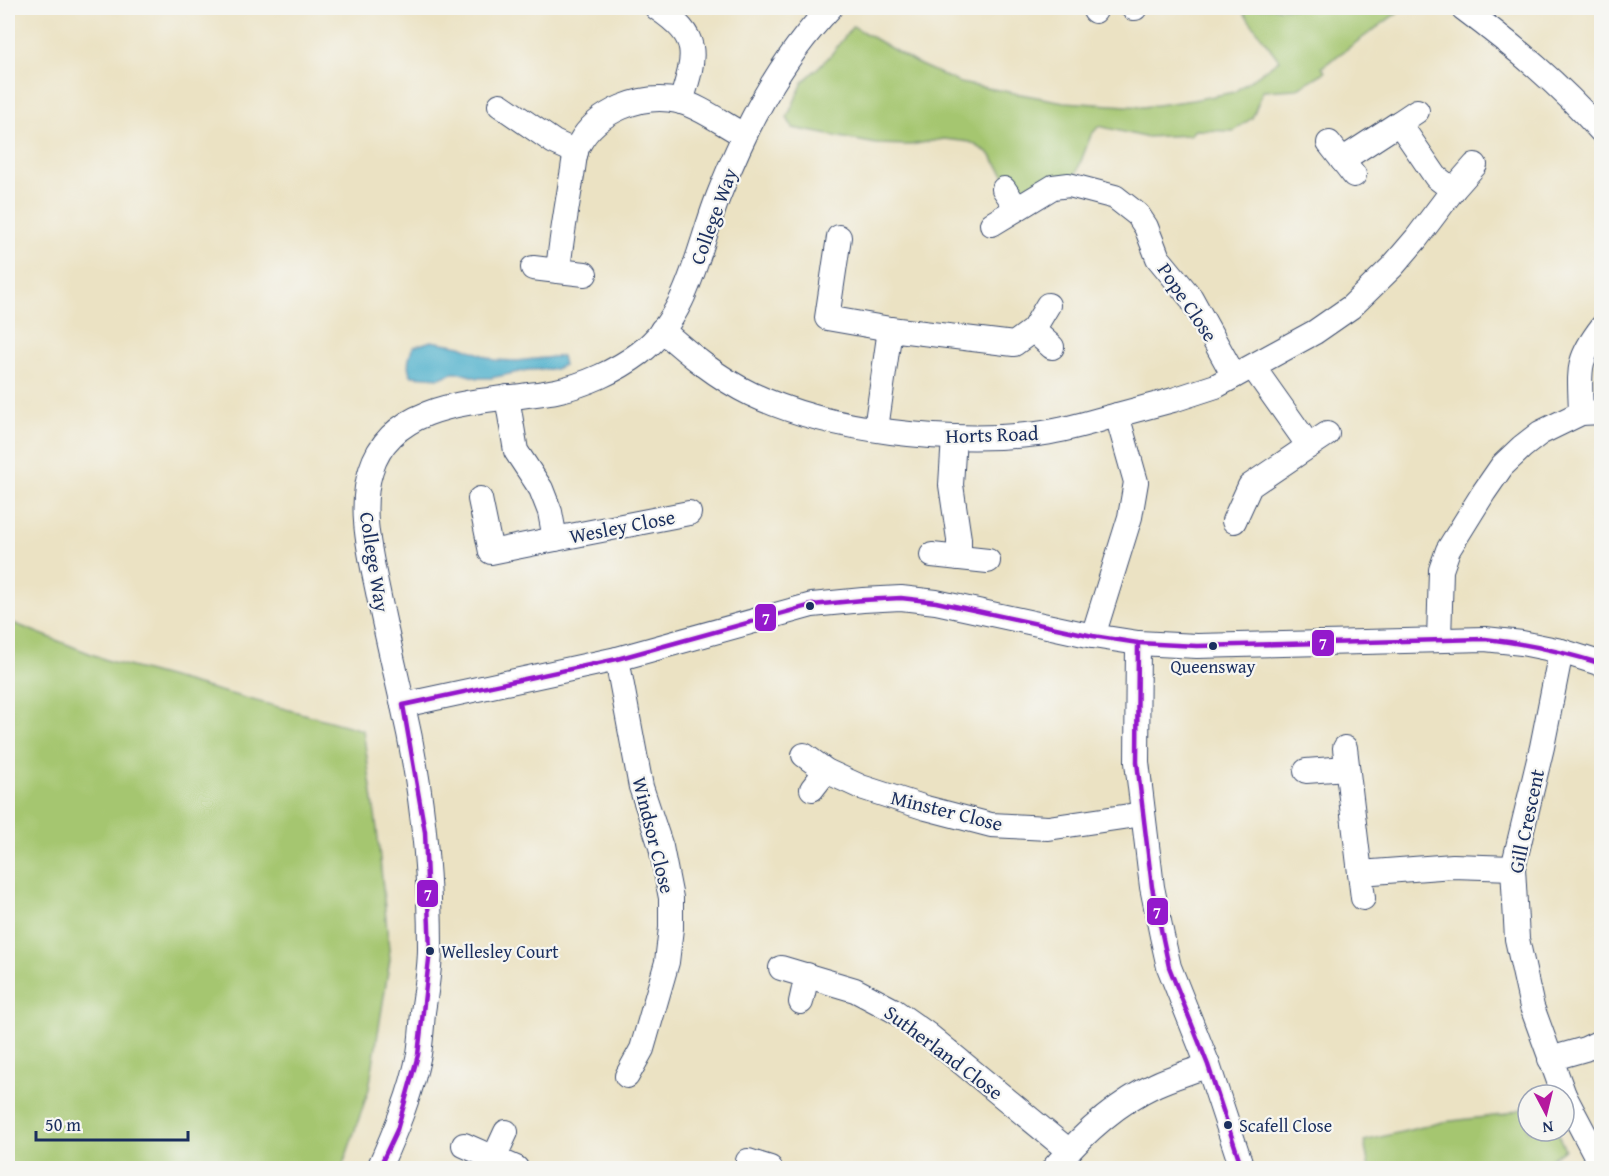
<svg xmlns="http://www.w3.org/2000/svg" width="1609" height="1176" font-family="'Gentium Book Plus',serif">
<rect width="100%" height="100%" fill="#f6f6f2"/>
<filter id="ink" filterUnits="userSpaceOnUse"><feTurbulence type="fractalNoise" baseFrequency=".0167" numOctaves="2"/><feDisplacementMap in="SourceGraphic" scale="12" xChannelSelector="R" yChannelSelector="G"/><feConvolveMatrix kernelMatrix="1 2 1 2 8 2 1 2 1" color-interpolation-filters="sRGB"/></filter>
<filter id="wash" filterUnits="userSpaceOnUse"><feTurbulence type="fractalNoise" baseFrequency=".008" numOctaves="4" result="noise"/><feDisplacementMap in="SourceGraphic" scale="24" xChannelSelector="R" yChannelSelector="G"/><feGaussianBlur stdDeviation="1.35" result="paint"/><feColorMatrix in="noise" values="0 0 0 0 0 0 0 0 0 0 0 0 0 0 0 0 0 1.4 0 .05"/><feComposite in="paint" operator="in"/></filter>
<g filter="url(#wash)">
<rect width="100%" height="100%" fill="#ebe2c3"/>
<!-- green -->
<g fill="#a5c66f" stroke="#607a66" stroke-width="1.5">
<path d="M1240,8H1404L1322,67L1325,72L1296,89L1263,91L1252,118L1233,131L1195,130L1190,135L1144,137L1099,126L1091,135L1075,177L1024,192L1015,190L989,153L970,142L944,139L910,145L876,144L793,128L787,118L803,82L830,56L853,26L916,63L960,83L1064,102L1143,107L1193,100L1234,92L1279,60Z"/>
<path d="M8,621L109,661L363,730L377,829L390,959L369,1089L342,1168H8Z"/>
<path d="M1528,1107V1131H1556L1565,1149L1538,1168H1369L1364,1141L1443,1122L1502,1115Z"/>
</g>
<!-- water -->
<path fill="#4cafcb" stroke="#346f94" stroke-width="1.5" d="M431,341L461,346L494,360L516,361L562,356L564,365L555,369L528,370L491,378H478L460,373H452L440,378L412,376C405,368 409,356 413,347Z"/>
</g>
<g filter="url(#ink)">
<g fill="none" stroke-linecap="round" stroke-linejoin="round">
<!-- minor casing -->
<g stroke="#3a4a6d" stroke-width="26">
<g id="minor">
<path d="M657,8C701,38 696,53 681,102"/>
<path d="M1133,8H1135"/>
<path d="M1463,8C1515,47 1558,83 1602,132"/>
<path d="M1095,11L1096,8"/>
<path d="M500,105L554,142L576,152"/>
<path d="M1399,123L1417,111"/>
<path d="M1329,143L1354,175"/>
<path d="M1342,160L1399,123L1436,177L1453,190"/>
<path d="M1004,189L1017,208"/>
<path d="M992,224L1053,187L1069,185L1115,197L1138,215L1146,227L1158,258L1191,298L1234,376"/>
<path d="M839,237L827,318L890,329"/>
<path d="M533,268L558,271C561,239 567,207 572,175C574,166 574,152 579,144C597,111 642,93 678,101C700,106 724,125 744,135"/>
<path d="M558,271L585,274"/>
<path d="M1048,305L1033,330L1052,347"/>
<path d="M662,330C689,354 718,378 751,394C831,432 950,444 1037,434C1064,431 1091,422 1117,415L1136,482L1130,517L1093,636"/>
<path d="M507,397L516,451L541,489L550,512L555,539L689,513"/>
<path d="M1581,413C1580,371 1575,362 1602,327"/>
<path d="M1117,415L1173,400L1216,386L1315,332L1351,307L1392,267L1416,239L1453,190L1475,165"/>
<path d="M876,429L890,329L1014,344L1033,330"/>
<path d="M954,437L951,485L959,539V558"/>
<path d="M1309,446L1327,434"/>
<path d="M480,499L491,552L555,539"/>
<path d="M1234,521L1250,486L1309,446L1253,367"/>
<path d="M932,555L988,561"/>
<path d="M1439,640L1441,570L1448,550L1484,492L1502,466L1522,447L1540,433L1581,413L1602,412"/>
<path d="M1138,643L1137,762L1152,887L1162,936L1169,967L1208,1065L1242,1168"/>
<path d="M1561,651L1542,747L1513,868L1517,939L1521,957L1532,1007L1564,1095"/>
<path d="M617,659L641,787L661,847L671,898V928L667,962L642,1049L627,1076"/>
<path d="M403,705L617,659L812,605L863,600L901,598L936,602L1093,636L1138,643L1197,646L1485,639L1522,643L1561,651L1602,664"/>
<path d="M1345,748L1360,873L1453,866L1513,868"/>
<path d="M804,755L826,771L861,787L926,808L991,825L1048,828L1143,814"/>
<path d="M1306,771L1347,768"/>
<path d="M812,789L826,771"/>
<path d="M1360,873L1363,898"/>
<path d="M781,968L855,990L893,1010L927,1034L1069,1151"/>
<path d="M801,1002L807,975"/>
<path d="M1550,1059L1585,1049L1602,1041"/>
<path d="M1564,1095L1602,1167"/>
<path d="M464,1145L516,1168"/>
<path d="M494,1158L506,1132"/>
<path d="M748,1161L770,1168"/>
<path d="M379,1168C395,1132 411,1094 419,1054C421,1041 422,1026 423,1012C426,991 430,969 430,948C430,865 421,782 402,701C394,666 386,632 379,597C371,557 358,510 371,470C394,395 494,403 556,391C585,385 616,371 640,353C689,315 697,251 718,197C745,128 779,61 830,8"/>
<path d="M1054,1168C1082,1135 1115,1104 1155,1085C1172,1077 1191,1072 1208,1065"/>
</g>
</g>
<!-- minor -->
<use href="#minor" stroke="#fff" stroke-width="24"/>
<!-- bus-1 casing -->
<g stroke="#f6f6f2" stroke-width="9">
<g id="bus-1">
<path d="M1138,643L1137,762L1152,887L1169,967L1208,1065L1242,1168"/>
<path d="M379,1168L397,1130L418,1055L430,951L425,832L403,705L617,659L812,605L863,600L901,598L936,602L1093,636L1138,643L1197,646L1485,639C1525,643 1563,652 1602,664"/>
</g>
</g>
<!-- bus-1 -->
<use href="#bus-1" stroke="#9419cc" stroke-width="4.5"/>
</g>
</g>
<!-- markers -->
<g fill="#1b2f5e" stroke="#f6f6f2" stroke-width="2">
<circle cx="810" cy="606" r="5"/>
<circle cx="1213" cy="646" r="5"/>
<circle cx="430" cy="951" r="5"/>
<circle cx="1228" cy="1125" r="5"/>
</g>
<g text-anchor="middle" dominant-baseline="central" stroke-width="4.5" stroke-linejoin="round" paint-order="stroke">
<!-- bus labels -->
<g font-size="18" fill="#1b2f5e" stroke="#f6f6f2" text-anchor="start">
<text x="1213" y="666" text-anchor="middle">Queensway</text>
<text x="441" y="951">Wellesley Court</text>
<text x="1239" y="1125">Scafell Close</text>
</g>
<!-- street labels -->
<g font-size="20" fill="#1b2f5e" stroke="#f6f6f2">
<text transform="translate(713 216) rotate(-70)">College Way</text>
<text transform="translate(1188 302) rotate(56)">Pope Close</text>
<text transform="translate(992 434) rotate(-2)">Horts Road</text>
<text transform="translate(622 526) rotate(-11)">Wesley Close</text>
<text transform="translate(375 562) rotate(81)">College Way</text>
<text transform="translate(947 810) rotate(14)">Minster Close</text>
<text transform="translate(1526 821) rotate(-78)">Gill Crescent</text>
<text transform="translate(654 835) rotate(76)">Windsor Close</text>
<text transform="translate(944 1052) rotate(37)">Sutherland Close</text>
</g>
</g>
<g stroke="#f6f6f2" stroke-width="2">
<rect x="754" y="603" width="23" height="29" rx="6" fill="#9419cc"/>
<rect x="1311" y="629" width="24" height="28" rx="6" fill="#9419cc"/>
<rect x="416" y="879" width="23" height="29" rx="6" fill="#9419cc"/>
<rect x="1146" y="897" width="23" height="29" rx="6" fill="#9419cc"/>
</g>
<g font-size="16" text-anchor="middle" font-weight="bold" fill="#fff">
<text x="766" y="624">7</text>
<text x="1323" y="649">7</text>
<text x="428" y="900">7</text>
<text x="1157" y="918">7</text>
</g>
<!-- margin -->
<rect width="1609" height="1176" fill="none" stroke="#f6f6f2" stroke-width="30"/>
<!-- north arrow -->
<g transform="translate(1546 1113) rotate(173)"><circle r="28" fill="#f6f6f2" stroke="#9ea6b7" stroke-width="1.5"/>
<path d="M0-4.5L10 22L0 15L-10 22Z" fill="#b5179e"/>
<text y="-9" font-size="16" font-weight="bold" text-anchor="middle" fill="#1b2f5e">N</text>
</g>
<!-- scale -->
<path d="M36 1131v9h152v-9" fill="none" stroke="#1b2f5e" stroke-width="3"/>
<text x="45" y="1131" font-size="18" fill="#1b2f5e" stroke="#f6f6f2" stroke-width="4.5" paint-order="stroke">50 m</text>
</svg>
